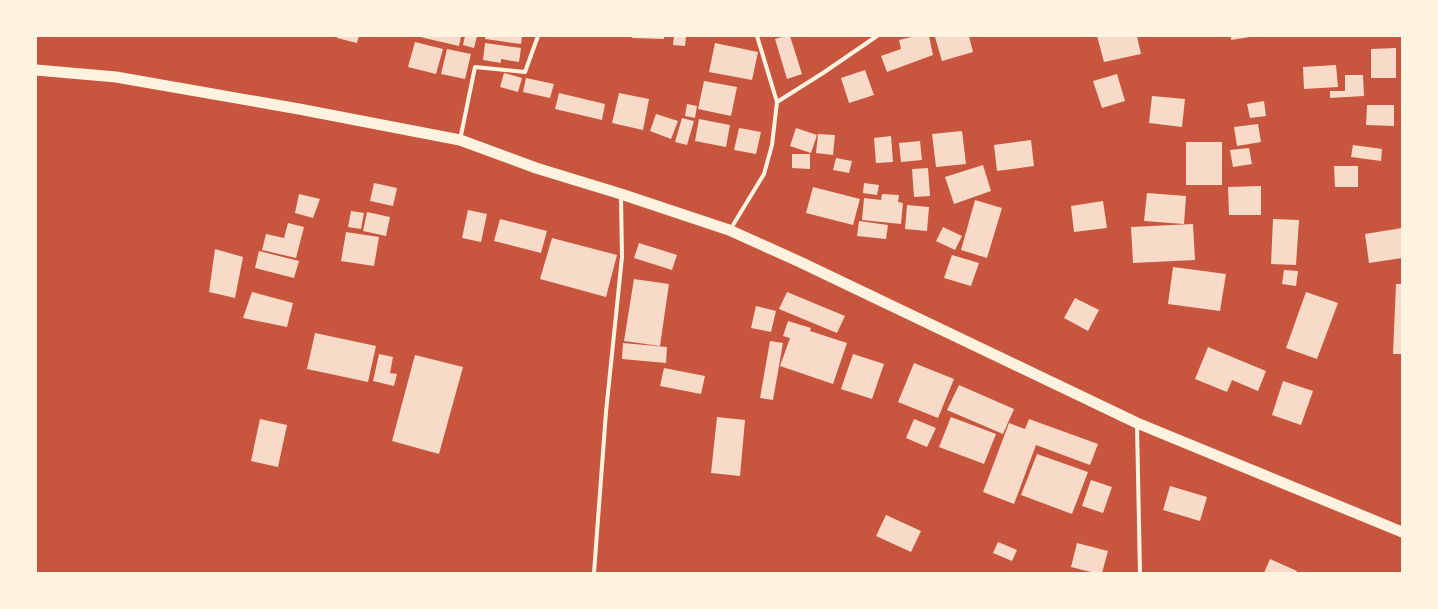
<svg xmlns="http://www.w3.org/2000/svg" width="1438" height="609" font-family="'Playfair Display',serif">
<rect width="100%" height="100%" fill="#c8553d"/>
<!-- building -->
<g fill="#f7dbc8">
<path d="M337,36H359L357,43L337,38Z"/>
<path d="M421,36H461L459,46L420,37Z"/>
<path d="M465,36H477L474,48L463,45Z"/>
<path d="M485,36H522L521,44L485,39Z"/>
<path d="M632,36H664V39L632,38Z"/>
<path d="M674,36H686L685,46L673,45Z"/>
<path d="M786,36H790L802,74L787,79L775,39Z"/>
<path d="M916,36H929L933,55L887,72L881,56L901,49L899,40Z"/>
<path d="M939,36H969L973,52L942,61L935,37Z"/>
<path d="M1097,36H1137L1141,54L1104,62Z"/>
<path d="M1231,36H1249L1250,37L1231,40Z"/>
<path d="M415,42L443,49L436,74L408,67Z"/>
<path d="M485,43L521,48L519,62L501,59V63L483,60Z"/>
<path d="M715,43L758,52L752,80L709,72Z"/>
<path d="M1396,48V78H1371V49Z"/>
<path d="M447,49L471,54L465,79L441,74Z"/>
<path d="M1336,65L1338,87L1304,89L1303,67Z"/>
<path d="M865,70L874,95L849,103L841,78Z"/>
<path d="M504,73L522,78L518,92L500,87Z"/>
<path d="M1117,74L1125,101L1102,108L1093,81Z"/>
<path d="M1345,75H1363L1364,96L1330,98V91H1345Z"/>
<path d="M526,78L554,84L550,98L523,92Z"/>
<path d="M704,81L737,87L731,116L698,109Z"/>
<path d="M559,93L605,104L602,120L555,109Z"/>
<path d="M619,93L649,99L643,130L612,123Z"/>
<path d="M1152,96L1185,99L1182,127L1149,123Z"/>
<path d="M1264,101L1266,116L1250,118L1247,104Z"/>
<path d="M687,104L697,106L695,118L685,116Z"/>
<path d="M1367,105H1394V126L1366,125Z"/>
<path d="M656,114L678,121L671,139L650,131Z"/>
<path d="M682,118L694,121L687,145L675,142Z"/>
<path d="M699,119L730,125L726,147L695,141Z"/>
<path d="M1258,124L1261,142L1237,146L1234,127Z"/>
<path d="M739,128L761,132L756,154L734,150Z"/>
<path d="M796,128L817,135L811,153L790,146Z"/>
<path d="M962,131L966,164L936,167L932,134Z"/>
<path d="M818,134L835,135L833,155L816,153Z"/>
<path d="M891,136L893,162L876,163L874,138Z"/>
<path d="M1031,140L1034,166L997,171L994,145Z"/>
<path d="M920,141L922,160L901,162L899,143Z"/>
<rect x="1186" y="142" width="36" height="43"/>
<path d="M1353,145L1382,149L1381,161L1351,157Z"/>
<path d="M1249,148L1252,164L1233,167L1230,150Z"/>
<path d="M792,154H810V169L792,168Z"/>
<path d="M836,158L852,161L849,173L833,170Z"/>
<path d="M983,165L991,191L954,204L945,177Z"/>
<path d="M1334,166H1358V187H1335Z"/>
<path d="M928,168L930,196L914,197L912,169Z"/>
<path d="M374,183L397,188L393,206L370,201Z"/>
<path d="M864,183L879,185L877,195L863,193Z"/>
<path d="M1261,186V215H1229L1228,187Z"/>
<path d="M813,187L860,199L853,225L806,213Z"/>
<path d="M1147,193L1186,196L1184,224L1144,221Z"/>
<path d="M299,194L320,199L313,218L295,213Z"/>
<path d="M882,194L899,195L898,202L903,203L901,224L862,220L864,198L881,200Z"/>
<path d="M975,200L1002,208L987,258L961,250Z"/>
<path d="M1103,201L1107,228L1074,232L1071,206Z"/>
<path d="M907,205L929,207L927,231L905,229Z"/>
<path d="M468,210L487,214L481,242L462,238Z"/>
<path d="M351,211L364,213L361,229L348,227Z"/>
<path d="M367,212L390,217L386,236L363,231Z"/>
<path d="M500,219L547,231L541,253L494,241Z"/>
<path d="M1273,219L1299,220L1296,265L1271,264Z"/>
<path d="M859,221L888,225L886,239L857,236Z"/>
<path d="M288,223L304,227L296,258L262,250L266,234L284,238Z"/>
<path d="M1193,224L1195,260L1133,263L1131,227Z"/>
<path d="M943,227L962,236L955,250L936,241Z"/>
<path d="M1402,228V258L1369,263L1365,234Z"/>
<path d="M346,232L379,237L374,266L341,261Z"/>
<path d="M552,238L617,255L606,297L540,279Z"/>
<path d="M639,243L677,255L672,270L634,258Z"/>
<path d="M215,249L243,257L235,298L209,292Z"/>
<path d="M259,251L299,261L294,278L255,268Z"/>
<path d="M952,255L979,263L971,286L944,278Z"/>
<path d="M1173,267L1226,274L1220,311L1168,304Z"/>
<path d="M1284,270L1298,271L1296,286L1282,284Z"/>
<path d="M634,279L669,284L660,346L624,341Z"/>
<path d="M1396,284H1402V354H1393Z"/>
<path d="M252,292L293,303L287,327L243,318Z"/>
<path d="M787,292L845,316L837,333L779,309Z"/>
<path d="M1306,292L1338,303L1317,359L1286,348Z"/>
<path d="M1075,298L1099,310L1088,331L1064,318Z"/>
<path d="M756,306L776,311L771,332L751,328Z"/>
<path d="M788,321L811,328L810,331L847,343L833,384L780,366L790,338L783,336Z"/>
<path d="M315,333L376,346L368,382L307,369Z"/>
<path d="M770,341L783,343L773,400L760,398Z"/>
<path d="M623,343L667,347L666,363L622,359Z"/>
<path d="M1208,347L1266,371L1258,391L1232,380L1227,392L1195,379Z"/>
<path d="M379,354L393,357L390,373L397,374L394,386L373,381Z"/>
<path d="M853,354L884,364L872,399L841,389Z"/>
<path d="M415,355L463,367L439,454L392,441Z"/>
<path d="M914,363L954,379L938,418L898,402Z"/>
<path d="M664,368L705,376L701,394L660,386Z"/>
<path d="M1283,381L1313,391L1301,425L1272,415Z"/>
<path d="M959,385L1014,409L1003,434L947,410Z"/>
<path d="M717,417L745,420L740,476L711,473Z"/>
<path d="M951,417L996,434L984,464L939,447Z"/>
<path d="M260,419L287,425L278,467L251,461Z"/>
<path d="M914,419L936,428L927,447L906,438Z"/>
<path d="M1029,419L1098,444L1090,465L1036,445L1014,504L983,492L1009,423L1025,429Z"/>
<path d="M1037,454L1088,472L1072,514L1021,495Z"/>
<path d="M1091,480L1112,487L1103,513L1082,506Z"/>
<path d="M1170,486L1207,497L1200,521L1163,510Z"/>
<path d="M886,515L921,531L911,552L876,536Z"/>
<path d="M998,542L1017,550L1012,561L993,553Z"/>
<path d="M1077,543L1108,551L1102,573H1095L1071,567Z"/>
<path d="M1270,559L1297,571L1296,573H1264Z"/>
</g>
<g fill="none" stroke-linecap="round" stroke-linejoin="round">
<!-- minor -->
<g stroke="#fff3e0" stroke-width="4">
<path d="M777,102L823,73L877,36"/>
<path d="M460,140L475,67L525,72L538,36"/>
<path d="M730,230L764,174L772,145L777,102L757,36"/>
<path d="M1137,425L1140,573"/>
<path d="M594,573L606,412L622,257L621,196"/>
</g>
<!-- trunk -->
<path stroke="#fff3e0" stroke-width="11" d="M36,70L116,77L299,109L460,140L536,168L621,194L729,230L800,262L1137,423L1402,532"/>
</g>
<!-- border -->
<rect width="1438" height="609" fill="none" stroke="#fff3e0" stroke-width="74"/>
</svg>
